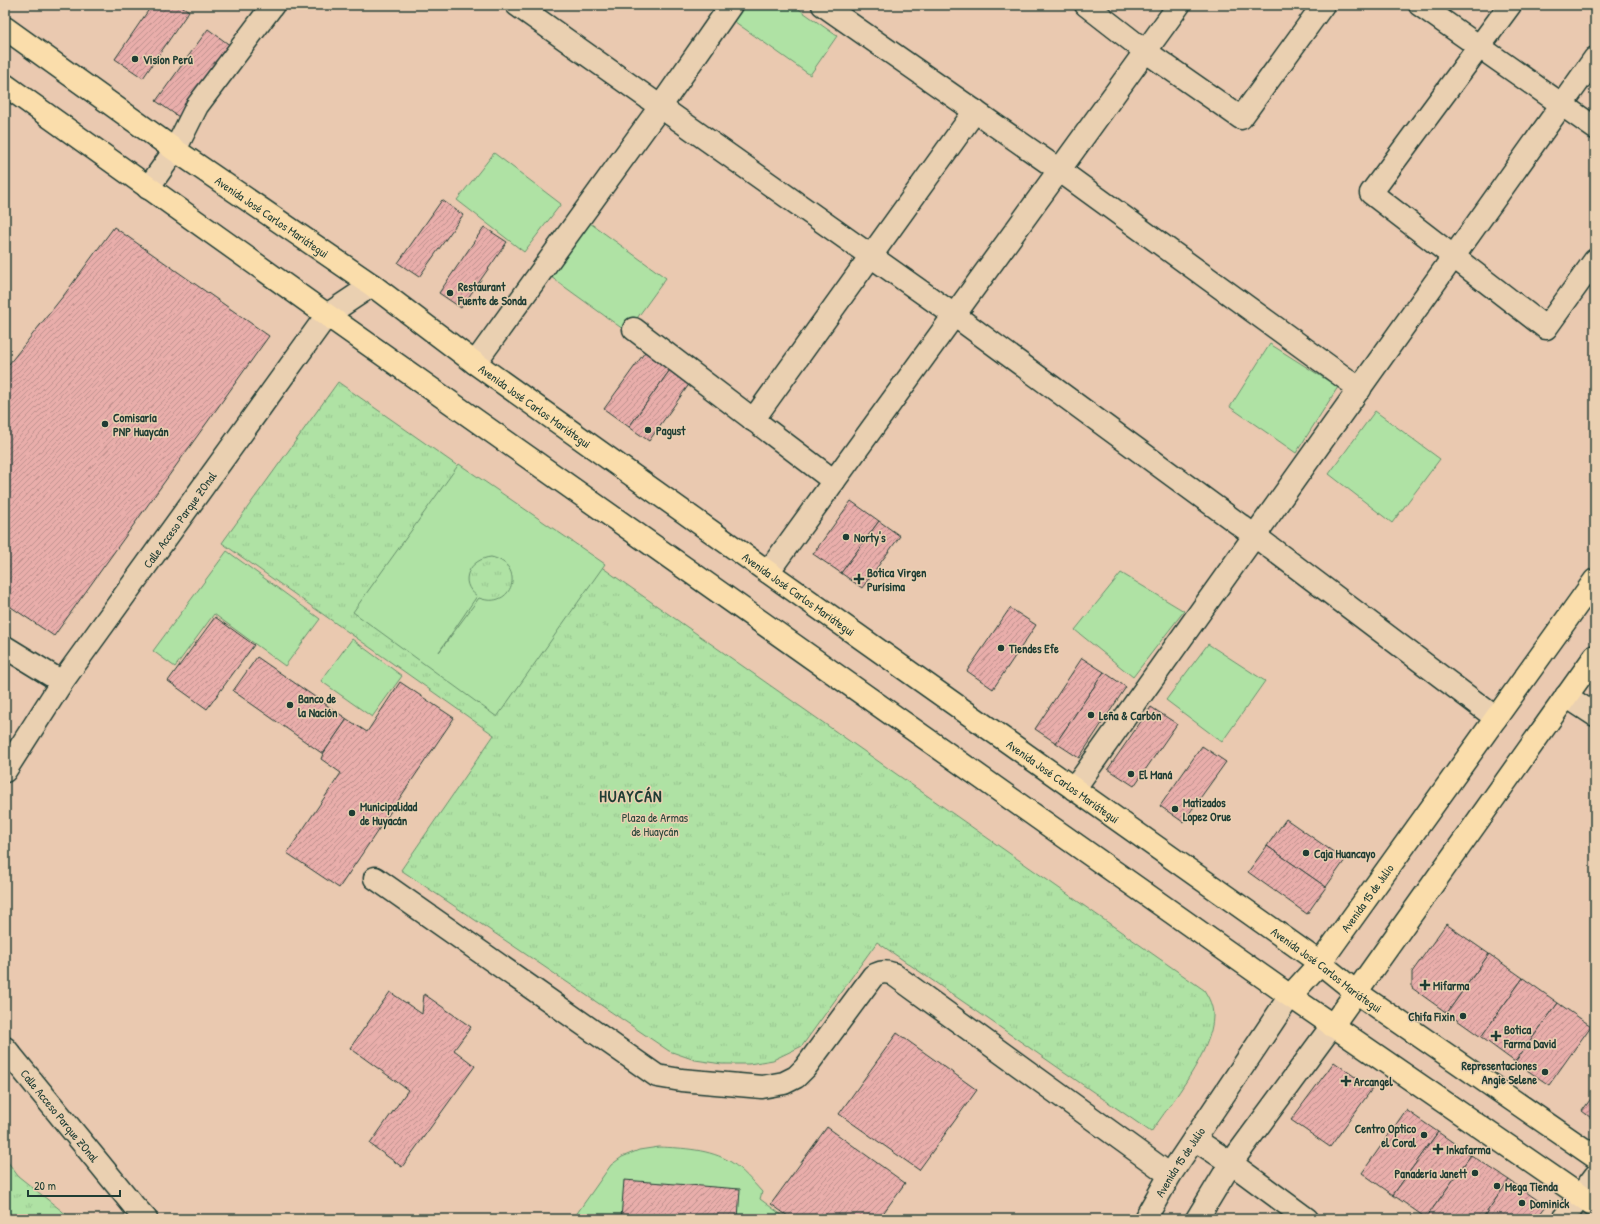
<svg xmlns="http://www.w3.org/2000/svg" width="1600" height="1224" font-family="'Patrick Hand',sans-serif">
<defs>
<pattern id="grass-tufts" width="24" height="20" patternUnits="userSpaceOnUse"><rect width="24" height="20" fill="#afe2a4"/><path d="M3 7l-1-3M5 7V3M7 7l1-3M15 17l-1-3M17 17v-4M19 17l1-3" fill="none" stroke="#96c38e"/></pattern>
<pattern id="building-hatch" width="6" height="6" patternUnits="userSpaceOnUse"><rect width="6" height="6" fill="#e9aeab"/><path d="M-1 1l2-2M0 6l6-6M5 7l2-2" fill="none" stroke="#bc8f8c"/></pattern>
</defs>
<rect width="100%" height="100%" fill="#eac9b0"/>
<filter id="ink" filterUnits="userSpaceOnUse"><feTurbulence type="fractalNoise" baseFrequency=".025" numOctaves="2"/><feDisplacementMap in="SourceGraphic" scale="8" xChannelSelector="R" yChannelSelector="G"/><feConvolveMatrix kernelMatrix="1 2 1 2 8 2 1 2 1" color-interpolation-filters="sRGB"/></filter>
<g filter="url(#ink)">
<!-- grass -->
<g fill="url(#grass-tufts)" stroke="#67906c">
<path d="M338,382L1204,990C1209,998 1213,1006 1213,1016C1213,1051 1171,1103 1151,1132L877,942L802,1046L773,1060L749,1064H722L695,1060L669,1051L401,870L494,735L222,543Z"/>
<path d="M5,1158L18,1176L72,1219H5Z"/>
</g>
<!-- garden -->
<g fill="#afe2a4" stroke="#67906c" fill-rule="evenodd">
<path d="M736,5H793L837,36L810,75L728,17Z"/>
<path d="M494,153L561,204L524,252L457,200Z"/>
<path d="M590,223L666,278L627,332L551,277Z"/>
<path d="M1270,344L1338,387L1296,453L1230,407Z"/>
<path d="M1375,411L1440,459L1392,523L1329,474Z"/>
<path d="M459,464L605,564L497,717L353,612ZM491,557C527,565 513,611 479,598L439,652L477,596C457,582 470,559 491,557Z"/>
<path d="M227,551L320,619L285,666L214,614L175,667L153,651Z"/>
<path d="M1121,573L1184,611L1133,677L1075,630Z"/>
<path d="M352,639L402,676L372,717L321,681Z"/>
<path d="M1208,644L1265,681L1222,742L1166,700Z"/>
<path d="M659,1147C682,1148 710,1149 731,1162C743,1170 752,1181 762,1192L760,1199L787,1219H573L611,1165L622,1157L639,1150Z"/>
</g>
<!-- building -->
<g fill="url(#building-hatch)" stroke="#1f3d34">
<path d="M152,5H180L189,11L143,78L115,59Z"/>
<path d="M208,29L231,46L179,117L156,101Z"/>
<path d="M442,200L463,215L419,277L398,263Z"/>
<path d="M114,227L269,336L54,636L5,603V369L64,295Z"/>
<path d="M484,227L507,242L461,308L439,293Z"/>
<path d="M650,345L675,363L629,427L604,409Z"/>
<path d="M675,363L695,376L649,441L629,427Z"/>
<path d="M851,501L879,521L841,573L813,554Z"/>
<path d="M879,521L900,536L862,588L841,573Z"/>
<path d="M1010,608L1036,625L993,689L967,671Z"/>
<path d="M215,617L254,645L207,709L168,681Z"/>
<path d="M257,657L347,719L323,754L233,691Z"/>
<path d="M1082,658L1104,672L1056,743L1035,729Z"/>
<path d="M1104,672L1126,687L1079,758L1056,743Z"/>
<path d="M400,682L454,718L339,888L287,853L341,773L321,759L323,754L347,719L367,732Z"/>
<path d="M1151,707L1177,724L1134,786L1108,769Z"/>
<path d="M1202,746L1226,762L1183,822L1160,806Z"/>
<path d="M1286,819L1345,860L1326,887L1267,846Z"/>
<path d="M1267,846L1326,887L1307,914L1248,872Z"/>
<path d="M1446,924L1489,954L1447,1013L1412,988V972Z"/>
<path d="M1489,954L1523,978L1481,1037L1447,1013Z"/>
<path d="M1523,978L1558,1003L1515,1062L1481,1037Z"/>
<path d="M390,992L422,1014L424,994L471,1027L454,1050L475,1066L402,1167L370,1144L408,1090L350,1048Z"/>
<path d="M1558,1003L1591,1026L1549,1085L1515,1062Z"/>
<path d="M897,1033L977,1090L919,1170L839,1114Z"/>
<path d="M1334,1062L1372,1089L1330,1147L1291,1120Z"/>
<path d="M1595,1093V1121L1582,1111Z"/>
<path d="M1406,1110L1438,1132L1393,1195L1362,1173Z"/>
<path d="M827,1127L905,1183L879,1219H792L771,1204Z"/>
<path d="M1438,1132L1471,1155L1426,1218L1393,1195Z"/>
<path d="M1471,1155L1509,1180L1482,1219H1427L1426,1218Z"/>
<path d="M624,1180L740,1189L738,1219H621Z"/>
<path d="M1509,1180L1546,1206L1536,1219H1482Z"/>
</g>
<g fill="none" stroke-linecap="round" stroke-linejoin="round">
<!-- minor casing -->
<g stroke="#1f3d34" stroke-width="25">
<g id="minor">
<path d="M517,5L954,315L1255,536L1496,718"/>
<path d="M823,5L1059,170L1360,389"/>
<path d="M1086,5L1145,51L1241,118L1323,5"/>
<path d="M1420,5L1595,128"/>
<path d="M1510,5L1371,193L1546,328L1595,260"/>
<path d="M148,188L175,150L197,106L273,5"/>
<path d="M634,329L834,481"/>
<path d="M475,363L660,107L731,5"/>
<path d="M753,420L975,111"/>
<path d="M768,572L1179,5"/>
<path d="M5,647L62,682"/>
<path d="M1566,696L1595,715"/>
<path id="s1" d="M5,771L62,682L327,315L372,285"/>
<path d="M1074,789L1595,58"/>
<path d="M375,878L657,1076L681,1080L762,1087L784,1083L796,1077L805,1068L873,976C880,972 885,971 893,974L1170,1175"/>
<path id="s2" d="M5,1048L134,1206L146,1219"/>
<path d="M1194,1139L1231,1163L1307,1219"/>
<path id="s3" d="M1145,1219L1170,1175L1290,996"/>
<path d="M1197,1219L1231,1163L1332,1026"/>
<path d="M1563,1219L1595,1176"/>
</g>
</g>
<!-- major casing -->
<g stroke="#1f3d34" stroke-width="25">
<g id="major">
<path id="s4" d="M5,28L175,150L372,285L475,363L768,572L1320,963L1356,992L1595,1157"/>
<path d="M5,85L327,315L1290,996L1595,1206"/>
<path id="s5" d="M1290,996L1320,963L1595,580"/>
<path d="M1332,1026L1595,656"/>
</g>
</g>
<!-- minor -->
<use href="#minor" stroke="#ead0b1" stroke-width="22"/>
<!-- major -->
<use href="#major" stroke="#faddab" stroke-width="22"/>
</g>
</g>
<!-- markers -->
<g fill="#1f3d34" stroke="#ead0b1" stroke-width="1.5">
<circle cx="135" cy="59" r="4"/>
<circle cx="450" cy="293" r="4"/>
<circle cx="105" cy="424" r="4"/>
<circle cx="648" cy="430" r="4"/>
<circle cx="846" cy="537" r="4"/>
<path d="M857 573h4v4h4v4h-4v4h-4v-4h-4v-4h4z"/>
<circle cx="1001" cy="648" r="4"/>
<circle cx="290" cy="705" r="4"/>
<circle cx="1091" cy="715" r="4"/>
<circle cx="1131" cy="774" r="4"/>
<circle cx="1175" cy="809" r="4"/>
<circle cx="352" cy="813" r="4"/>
<circle cx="1306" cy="853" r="4"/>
<path d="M1423 979h4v4h4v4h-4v4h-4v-4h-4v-4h4z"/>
<circle cx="1463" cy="1016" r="4"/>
<path d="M1494 1030h4v4h4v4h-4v4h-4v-4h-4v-4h4z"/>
<circle cx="1545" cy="1072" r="4"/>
<path d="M1344 1075h4v4h4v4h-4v4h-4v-4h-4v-4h4z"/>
<circle cx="1424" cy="1135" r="4"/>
<path d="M1436 1143h4v4h4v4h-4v4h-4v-4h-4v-4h4z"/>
<circle cx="1475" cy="1173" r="4"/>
<circle cx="1497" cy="1186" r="4"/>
<circle cx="1522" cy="1203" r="4"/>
</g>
<g text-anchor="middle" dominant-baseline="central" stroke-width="3" stroke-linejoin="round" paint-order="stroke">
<!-- poi labels -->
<g font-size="12" font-weight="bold" fill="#1f3d34" stroke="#ead0b1" text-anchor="start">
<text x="143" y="59">Visíon Perú</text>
<text x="458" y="286">Restaurant<tspan x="458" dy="14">Fuente de Sonda</tspan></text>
<text x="113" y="417">Comisaría<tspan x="113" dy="14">PNP Huaycán</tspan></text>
<text x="656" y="430">Pagust</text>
<text x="854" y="537">Norty's</text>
<text x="867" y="572">Botica Virgen<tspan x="867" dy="14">Purísima</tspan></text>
<text x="1009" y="648">Tiendes Efe</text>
<text x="298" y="698">Banco de<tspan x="298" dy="14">la Nación</tspan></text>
<text x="1099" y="715">Leña &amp; Carbón</text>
<text x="1139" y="774">El Maná</text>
<text x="1183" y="802">Matizados<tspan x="1183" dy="14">Lopez Orue</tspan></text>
<text x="360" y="806">Municipalidad<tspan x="360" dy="14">de Huyacán</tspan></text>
<text x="1314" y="853">Caja Huancayo</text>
<text x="1433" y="985">Mifarma</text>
<text x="1455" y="1016" text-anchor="end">Chifa Fixin</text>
<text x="1504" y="1029">Botica<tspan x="1504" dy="14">Farma David</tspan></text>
<text x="1537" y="1065" text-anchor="end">Representaciones<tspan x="1537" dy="14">Angie Selene</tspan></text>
<text x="1354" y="1081">Arcangel</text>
<text x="1416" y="1128" text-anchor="end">Centro Optico<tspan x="1416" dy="14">el Coral</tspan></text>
<text x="1446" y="1149">Inkafarma</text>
<text x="1467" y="1173" text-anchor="end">Panadería Janett</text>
<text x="1505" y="1186">Mega Tienda</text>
<text x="1530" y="1203">Dominick</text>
</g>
<!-- street labels -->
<g font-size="12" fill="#1f3d34" stroke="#ead0b1">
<text stroke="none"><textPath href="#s4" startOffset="327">Avenida José Carlos Mariátegui</textPath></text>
<text stroke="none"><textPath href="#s4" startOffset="651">Avenida José Carlos Mariátegui</textPath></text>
<text stroke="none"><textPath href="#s1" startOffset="306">Calle Acceso Parque ZOnal</textPath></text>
<text stroke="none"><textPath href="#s4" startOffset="975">Avenida José Carlos Mariátegui</textPath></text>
<text stroke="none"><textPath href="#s4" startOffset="1299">Avenida José Carlos Mariátegui</textPath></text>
<text stroke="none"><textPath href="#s5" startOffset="125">Avenida 15 de Julio</textPath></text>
<text stroke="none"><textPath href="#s4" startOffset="1623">Avenida José Carlos Mariátegui</textPath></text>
<text stroke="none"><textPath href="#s2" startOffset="87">Calle Acceso Parque ZOnal</textPath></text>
<text stroke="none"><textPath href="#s3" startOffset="67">Avenida 15 de Julio</textPath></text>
</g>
<!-- park labels -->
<g font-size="12" fill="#26453a" stroke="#ead0b1">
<text x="655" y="817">Plaza de Armas<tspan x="655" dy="14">de Huaycán</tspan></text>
</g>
<!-- district labels -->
<g font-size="16" font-weight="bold" letter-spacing="1" fill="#1f3d34" stroke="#ead0b1">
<text x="631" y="796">HUAYCÁN</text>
</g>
</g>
<!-- margin -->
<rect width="1600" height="1224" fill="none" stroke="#ead0b1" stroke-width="20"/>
<rect x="10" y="10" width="1580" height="1204" fill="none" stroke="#1f3d34" stroke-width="1.5" filter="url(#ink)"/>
<!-- scale -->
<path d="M28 1190v6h92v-6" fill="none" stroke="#1f3d34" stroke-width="2"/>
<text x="34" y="1190" font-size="12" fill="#1f3d34" stroke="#ead0b1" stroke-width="3" paint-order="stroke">20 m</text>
</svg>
